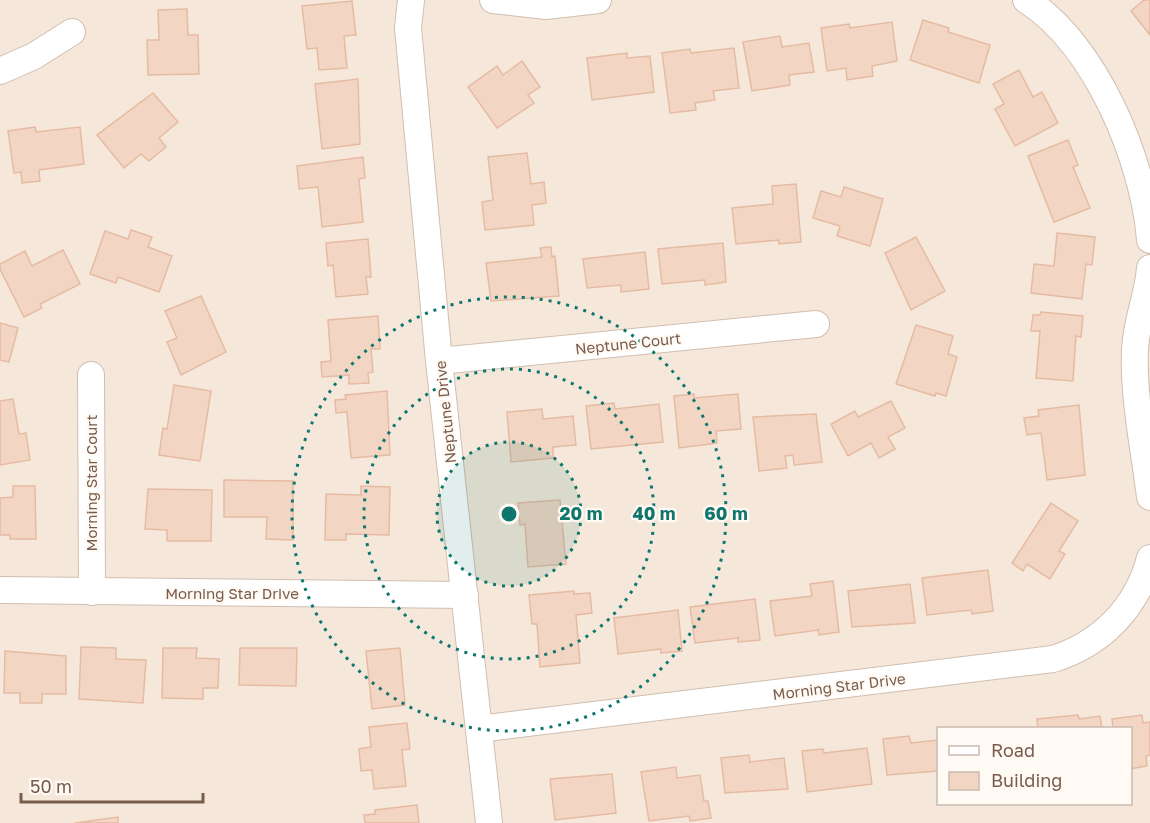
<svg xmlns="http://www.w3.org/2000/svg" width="1150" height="823" font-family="'Golos Text',sans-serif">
<rect width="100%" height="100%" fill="#fdf6ec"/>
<!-- residential -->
<path fill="#f5e8da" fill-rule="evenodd" d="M0,0H1150V823H0ZM938,728H1130V804H938Z"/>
<!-- building -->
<g fill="#f3d5c3" stroke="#e6bba3" stroke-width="1.5">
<path d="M1144,0H1150V35L1131,11Z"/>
<path d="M352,1L356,35L344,36L347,68L319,70L317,48L307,49L302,6Z"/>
<path d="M187,9L188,35H198L199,74L148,75L147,40H159L158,10Z"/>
<path d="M923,20L949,28L948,32L990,45L979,83L910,60Z"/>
<path d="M892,22L897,61L872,66L873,76L847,80L846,68L827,71L821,28L849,24L850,28Z"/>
<path d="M780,36L782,47L809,43L814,72L789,75L790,85L752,91L743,42Z"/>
<path d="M734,48L739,88L713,91L715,100L695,103L696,110L670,113L662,53L690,49L691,53Z"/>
<path d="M627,53V58L650,56L654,92L592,100L587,58Z"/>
<path d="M522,61L540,87L528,95L534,103L497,128L468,87L497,66L503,75Z"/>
<path d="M1019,70L1033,97L1042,92L1058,123L1015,146L995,109L1004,104L993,84Z"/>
<path d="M358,79L360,144L322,149L315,84Z"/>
<path d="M153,93L178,122L159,138L166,147L149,161L141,154L124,168L97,135Z"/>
<path d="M35,127L36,132L80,127L84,164L39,170L40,181L22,183L21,172L14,173L8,131Z"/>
<path d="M1068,140L1078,165L1073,167L1090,208L1054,222L1028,156Z"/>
<path d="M527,153L531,184L544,182L546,203L532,205L534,225L485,230L482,202L493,200L488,157Z"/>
<path d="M363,157L365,178L359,179L363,222L322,227L318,187L299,189L297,166Z"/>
<path d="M796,184L801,242L779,244V240L736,244L732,208L773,204L772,186Z"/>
<path d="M844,187L883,199L870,246L837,236L840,226L813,218L821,191L841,197Z"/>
<path d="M131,230L152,237L148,247L172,256L159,292L118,277L116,283L90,274L105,231L128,239Z"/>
<path d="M1057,233L1095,237L1092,265L1086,264L1082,299L1031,293L1034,264L1054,266Z"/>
<path d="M916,237L945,291L911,310L885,253Z"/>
<path d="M368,239L371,277H366L368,294L336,297L333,265L328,266L326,243Z"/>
<path d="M723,243L726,282L705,285V280L662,284L658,249Z"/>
<path d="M551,247L552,257L555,256L559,296L491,301L486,263L542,257L540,248Z"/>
<path d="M63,250L80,284L40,304L42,308L24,317L0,269V264L25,251L32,266Z"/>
<path d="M645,252L649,289L621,292V285L587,288L583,259Z"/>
<path d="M201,296L226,352L181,375L167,342L177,338L165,311Z"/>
<path d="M1041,312L1083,316L1081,337L1076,336L1073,381L1036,378L1040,331H1031L1033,315H1040Z"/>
<path d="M378,316L380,349H371L373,372L368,373L369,383L349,384V375L322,377L321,362L331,361L328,320Z"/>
<path d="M0,323L18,328L9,362L0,360Z"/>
<path d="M916,325L953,336L948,354L957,357L946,396L936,393L935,396L896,384Z"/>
<path d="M174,385L211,391L200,461L159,455L163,428L167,429Z"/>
<path d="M387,391L390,455L351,458L347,412L336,413L335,400L346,399L345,395Z"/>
<path d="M694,394V398L738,394L741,429L716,431L717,443L679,448L674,396Z"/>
<path d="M13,399L19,434L26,433L30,460L0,465V401Z"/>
<path d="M891,401L905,428L888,437L895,449L879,458L871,443L848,456L831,424L855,411L858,417Z"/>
<path d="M614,403L615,409L659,404L663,442L591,449L586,406Z"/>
<path d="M1079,405L1085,475L1047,480L1041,433L1027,435L1024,418L1039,416L1038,410Z"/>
<path d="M542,409L543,419L573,416L576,445L553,447V458L511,462L507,412Z"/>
<path d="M816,414L822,462L794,465L793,455L785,456L787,468L759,471L753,417Z"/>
<path d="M224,480L293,481V540L266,539L267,517H224Z"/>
<path d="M13,486H35L36,539H10V535H0V498L13,497Z"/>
<path d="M361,486L390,487L389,535L346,534V540H325L326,494L361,495Z"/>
<path d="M148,489L212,490L211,541H167V530L145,529Z"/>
<path d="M560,500L566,564L528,567L525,524L520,525L518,503Z"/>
<path d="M1051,503L1078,521L1059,551L1065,554L1050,579L1027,564L1023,571L1012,563Z"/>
<path d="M988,570L993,611L972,614L971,610L927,615L922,578Z"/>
<path d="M833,581L839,632L819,635L818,630L775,636L770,601L812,596L810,584Z"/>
<path d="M910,584L915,623L852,627L848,591Z"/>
<path d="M574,591V594L590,593L592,613L576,615L580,663L540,667L537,624H532L529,595Z"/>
<path d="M755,599L760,640L738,642V638L695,643L690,607Z"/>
<path d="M678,610L682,651L661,653V649L618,654L614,618Z"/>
<path d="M81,647L116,648V659L146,660L143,703L79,699Z"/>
<path d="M163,648H197L196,658L219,659L218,688H203V699L162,698Z"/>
<path d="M240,648H297L296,686L239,685Z"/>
<path d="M400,648L405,705L372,709L366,651Z"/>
<path d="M5,651L66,656V694H42V703H20V693H4Z"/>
<path d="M1078,715L1079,719L1100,716L1102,728H1038L1037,719Z"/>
<path d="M1142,715L1143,723L1150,722V755L1146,756L1147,766L1130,769V728H1113L1112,719Z"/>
<path d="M407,723L410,749L402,750L406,786L374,789L372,770L361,771L359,749L371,747L369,727Z"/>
<path d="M909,736L911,743L938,740V771L887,775L883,739Z"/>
<path d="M867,748L872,784L807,792L802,751L823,749L824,753Z"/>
<path d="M749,755L750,762L784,758L788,789L725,793L721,758Z"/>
<path d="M676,767L677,778L700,775L704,801H708L711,818L690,821L689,816L649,821L641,772Z"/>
<path d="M612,774L616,813L555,820L550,779Z"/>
<path d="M417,805L419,823H365L364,815L375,814V810Z"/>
<path d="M118,817V823H75Z"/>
</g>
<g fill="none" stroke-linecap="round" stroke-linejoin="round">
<!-- street casing -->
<g stroke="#d1beb0" stroke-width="28">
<g id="street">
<path d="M411,0L408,28L439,361L489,823"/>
<path d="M493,0L546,6L598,0"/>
<path d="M1026,0C1096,44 1144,161 1150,240"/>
<path d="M0,71L34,56L72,32"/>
<path d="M1150,268C1148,295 1136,322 1135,350C1133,398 1144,448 1150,497"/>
<path d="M439,361L816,324"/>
<path d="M91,375L92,592"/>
<path d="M0,590L465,595"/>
<path d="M479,729L1053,659C1101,644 1137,608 1150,558"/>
</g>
</g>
<!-- street -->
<use href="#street" stroke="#fff" stroke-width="26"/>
</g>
<!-- distance rings -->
<circle cx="509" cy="514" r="72" fill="#0f766e" fill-opacity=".12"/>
<g fill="none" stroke="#0f766e" stroke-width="3" stroke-dasharray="3 6">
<circle cx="509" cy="514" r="72"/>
<circle cx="509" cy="514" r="145"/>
<circle cx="509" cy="514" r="217"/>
</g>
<g text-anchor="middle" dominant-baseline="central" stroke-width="4.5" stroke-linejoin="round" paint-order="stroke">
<!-- street labels -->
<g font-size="15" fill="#7a5c4d" stroke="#fffaf3">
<text transform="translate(628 343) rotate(-6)">Neptune Court</text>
<text transform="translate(445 412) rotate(-96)">Neptune Drive</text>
<text transform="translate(91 483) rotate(-90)">Morning Star Court</text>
<text x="232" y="593">Morning Star Drive</text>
<text transform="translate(839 686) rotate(-7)">Morning Star Drive</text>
</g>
</g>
<circle cx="509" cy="514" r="9" fill="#0f766e" stroke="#fffaf3" stroke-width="3"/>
<g font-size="18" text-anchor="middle" font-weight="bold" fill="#0f766e" stroke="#fffaf3" stroke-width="4.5" stroke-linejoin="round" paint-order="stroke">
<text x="581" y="520">20 m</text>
<text x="654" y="520">40 m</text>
<text x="726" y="520">60 m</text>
</g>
<!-- legend -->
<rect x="937" y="727" width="195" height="78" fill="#fffaf3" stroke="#cabbb1" stroke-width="1.5"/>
<rect x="949" y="746" width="30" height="9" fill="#ffffff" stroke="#cabbb1" stroke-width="1.5"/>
<text x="991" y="757" font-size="18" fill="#7a5c4d">Road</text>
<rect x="949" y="772" width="30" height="18" fill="#f3d5c3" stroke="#cabbb1" stroke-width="1.5"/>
<text x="991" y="787" font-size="18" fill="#7a5c4d">Building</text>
<!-- scale -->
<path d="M21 793v9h182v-9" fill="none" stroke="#7a5c4d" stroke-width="3"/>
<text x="30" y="793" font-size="18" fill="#7a5c4d" stroke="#fffaf3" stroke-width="4.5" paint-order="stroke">50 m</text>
</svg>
